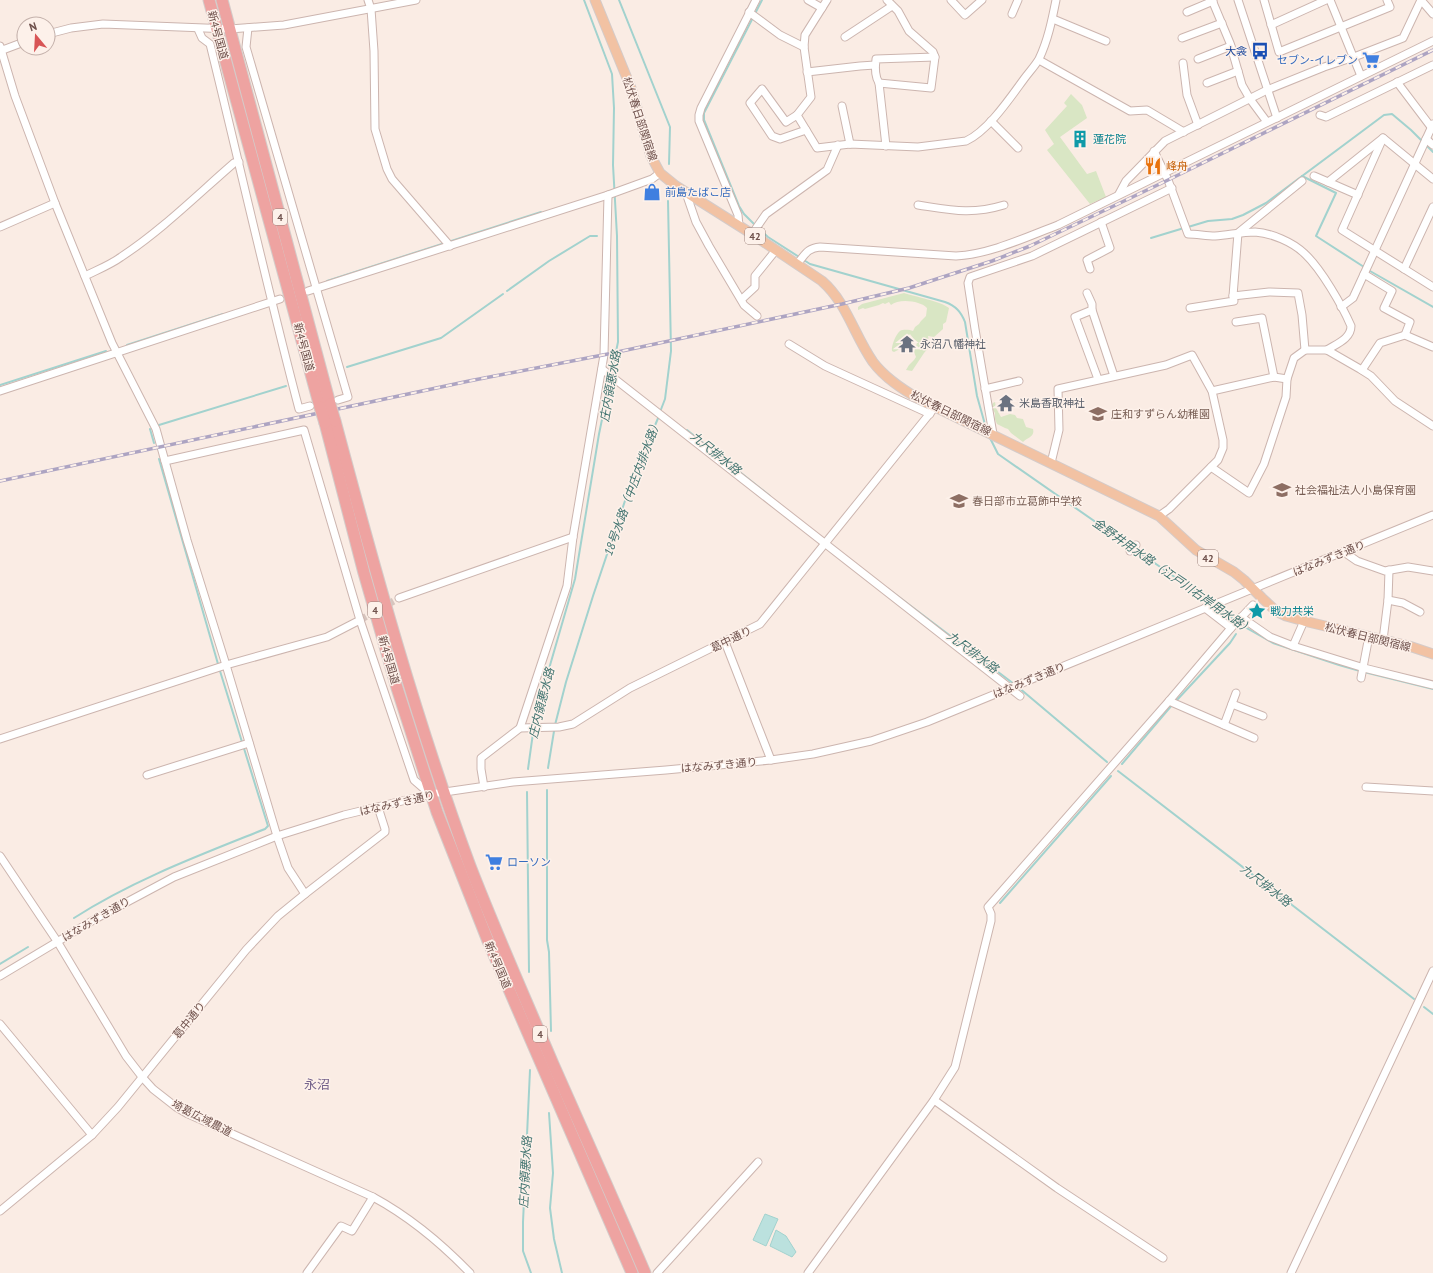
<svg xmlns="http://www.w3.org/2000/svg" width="1433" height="1273" font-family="'PT Sans','Noto Sans JP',sans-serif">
<rect width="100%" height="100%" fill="#faece4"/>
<!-- green -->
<g fill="#d9e6c4">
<path d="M1071,94L1082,105L1087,118L1060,137L1087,174L1096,171L1106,197L1090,204L1047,150L1054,144L1045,130L1067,106L1064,103Z"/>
<path d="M904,293C916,297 940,301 949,308L946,322L943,324V329L934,337L928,336L930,346L924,353L912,371L906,370L909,365L914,360L916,357L914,352L917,343L910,334L902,342L898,350L894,352L892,351C891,346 896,334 900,331C904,329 910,330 913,331L915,327L919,324L921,321L926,316L927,308C921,301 899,298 891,305L889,302L885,304L883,303L879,305L865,309L863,308L858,310V307L862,304Z"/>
<path d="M995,402L996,408L1001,417L1010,414L1015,415L1017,418L1023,419L1026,427L1033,429C1035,437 1028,437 1023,442L1011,433L1008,429L1005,428L997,424L995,419V413L991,407L993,403Z"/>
</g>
<!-- water -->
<g fill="#bbe1de" stroke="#a2d2ce">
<path d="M765,1214L778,1219L766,1246L753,1240Z"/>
<path d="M776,1230L786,1236L796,1252L792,1257L770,1246Z"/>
</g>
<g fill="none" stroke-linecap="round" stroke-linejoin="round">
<!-- stream -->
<g stroke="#a2d2ce" stroke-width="2">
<path d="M619,0L670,127L669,164"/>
<path d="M1427,146L1433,152"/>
<path d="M1302,176L1336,193L1316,236L1364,267"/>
<path d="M755,225L744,214L739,206L704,120V113L762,0"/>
<path d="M1188,227L1208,221L1232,219L1243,215L1266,203L1384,115L1392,114L1411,130L1422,141"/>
<path d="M758,228L768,237L810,264L945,302C956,306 961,312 965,322L977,396L986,428"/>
<path d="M1151,238L1184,228"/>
<path d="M1370,271L1433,307"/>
<path d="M327,281L541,212"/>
<path d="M507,291L549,261L590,236H597"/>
<path d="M127,345L223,314"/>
<path d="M347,367L441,338L503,294"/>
<path d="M0,385L106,351"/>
<path d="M660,412L665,399L671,351L668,201"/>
<path d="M159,425L286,386"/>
<path d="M150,429L154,443"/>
<path d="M687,430L770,496"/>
<path d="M989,436L998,454L1212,603"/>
<path d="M159,459L218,664"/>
<path d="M887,588L1014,684"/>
<path d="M1216,606L1243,626L1273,643L1339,665L1360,671"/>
<path d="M1364,672L1433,689"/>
<path d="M1018,687L1107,762"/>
<path d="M1176,701L1230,643L1236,634"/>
<path d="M1122,764L1172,705"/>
<path d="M548,768L555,725L566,682L593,596L633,477L659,416"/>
<path d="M528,769L533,733L544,686L575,579L599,434L618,342L617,236L613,165L614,108L612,74L584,0"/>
<path d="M1118,771L1414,999"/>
<path d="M547,790V940L549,952L551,1031"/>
<path d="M527,792L529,972"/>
<path d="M1000,903L1111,776"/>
<path d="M74,918C133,880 200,855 265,829L268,826L220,671"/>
<path d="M0,964L28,947"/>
<path d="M1424,1007L1433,1014"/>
<path d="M530,1070L523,1222V1251L531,1273"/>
<path d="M549,1113L553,1173L550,1208L554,1239L562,1273"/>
</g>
<!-- minor-tunnel -->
<path stroke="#d7c5be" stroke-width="7" stroke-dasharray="7 3.5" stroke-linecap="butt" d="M360,620L399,598"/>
<!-- minor casing -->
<g stroke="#ccb5af" stroke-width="9">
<g id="minor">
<path d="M368,0L371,9L374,51L375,129L387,169L392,179L450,246"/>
<path d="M808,0L822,8"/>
<path d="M827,0L805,35L804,47L811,97L797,115L817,148L850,144L918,147L966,141C988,131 1010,98 1024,79C1029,72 1035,66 1039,59C1048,40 1052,20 1056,0"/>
<path d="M951,0L965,15L982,0"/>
<path d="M1212,0L1230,43L1242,85L1250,99L1267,122"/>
<path d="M1238,0L1277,118"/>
<path d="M1264,0L1279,52L1390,7L1387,0"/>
<path d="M1330,0L1361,76"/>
<path d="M749,12L780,35L804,47"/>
<path d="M1187,12L1213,1"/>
<path d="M1012,14L1018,0"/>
<path d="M1053,19L1106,41"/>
<path d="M1271,25L1326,0"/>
<path d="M248,28L246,47L348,397L338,400"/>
<path d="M198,29L202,38L210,44C240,166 267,288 299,409L310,406"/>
<path d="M48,34L71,28L103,24L230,29L284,25L416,0"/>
<path d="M845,37L892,6"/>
<path d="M1182,38L1222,23"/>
<path d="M0,46L15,96L55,203L112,343L156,429L187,540L226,665L277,836L288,868L305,894"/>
<path d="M0,51L24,42"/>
<path d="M1198,59L1231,46"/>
<path d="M1039,60L1130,111L1147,110L1184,132"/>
<path d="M1183,63L1187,95L1198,125"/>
<path d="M807,72L860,66L875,65"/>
<path d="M1397,82L1431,127"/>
<path d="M879,83L931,88L935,57L933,52L909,31L898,11L887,0"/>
<path d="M1207,83L1238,71"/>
<path d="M842,106L850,144"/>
<path d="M797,115L786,122L762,89L750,103L772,136L780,139L806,130"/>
<path d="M1320,115L1326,117L1433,65"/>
<path d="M991,121L1018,148"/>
<path d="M1383,138L1342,230L1433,287"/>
<path d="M1426,139L1433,145"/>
<path d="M886,146L879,83C875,77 875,67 876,59L935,57"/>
<path d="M1154,151L1168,180L1188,234C1197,234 1206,236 1215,236C1229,235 1242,232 1255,232C1271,233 1293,242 1305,254C1321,269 1342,305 1351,326C1351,339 1336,344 1327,350"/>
<path d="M1314,176L1328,182"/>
<path d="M1302,181L1238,233L1233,296L1269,292L1298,293L1302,315L1305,350"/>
<path d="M686,193L696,222L709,246L744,305L757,316"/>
<path d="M1119,194L1126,181L1165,141L1267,90L1324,67L1354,57L1403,38L1421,0L1433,14"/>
<path d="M1358,195L1328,182L1383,138L1433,179"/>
<path d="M918,205C951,210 971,215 1004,205"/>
<path d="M739,226L738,215L699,121V115L701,108L756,0"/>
<path d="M0,227L55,203"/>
<path d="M752,234L766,214L827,170L838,145"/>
<path d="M797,264C805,255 807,248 820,247L956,256C991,254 1026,237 1058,225L1433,41"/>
<path d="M1090,269L1087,260L1110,248L1101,222"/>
<path d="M1404,269L1433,207"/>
<path d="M1364,274L1392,291L1384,308L1410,322L1405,335"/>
<path d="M85,276C97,270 110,265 121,257C162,230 197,195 234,163L239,162"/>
<path d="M308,291L608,195L652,179L660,173"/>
<path d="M1087,293L1092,304V310L1075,317L1098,379"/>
<path d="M742,299L755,287V276L776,250"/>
<path d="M1341,307L1353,298L1433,124"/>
<path d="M1190,308L1234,301L1233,296"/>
<path d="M1092,310L1114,376"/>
<path d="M1236,322L1262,318L1274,377"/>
<path d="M789,344L825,366L930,414"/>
<path d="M602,369L1020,696"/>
<path d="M1362,370L1380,343L1405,335L1433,347"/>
<path d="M985,389L1019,381"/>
<path d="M0,391L280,299"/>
<path d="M1212,391L1274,377L1287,379"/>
<path d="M993,434L975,329L968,283L970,277L1032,256L1172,188"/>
<path d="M165,461L304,430L360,620L414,780L429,793"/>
<path d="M1051,463L1059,430L1058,389L1166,365L1192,355L1212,391L1223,440V448L1218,460L1169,509L1159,516"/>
<path d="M1211,467L1249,493L1264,464L1286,397L1287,379L1294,358L1305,350H1327L1360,369L1371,376L1395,401L1433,426"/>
<path d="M1130,551L1136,545"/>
<path d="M1344,552L1357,561L1385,571L1408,567L1433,571"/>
<path d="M399,598L573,537"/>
<path d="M1388,600L1403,603L1420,612"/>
<path d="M1205,608L1231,628"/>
<path d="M1241,617L1270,637L1293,646L1364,668L1433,685"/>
<path d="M1383,640L1388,600L1389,570"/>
<path d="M725,642L771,760"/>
<path d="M1293,646L1304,621"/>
<path d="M1361,678L1369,636"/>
<path d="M1169,701L1254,738"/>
<path d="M1232,704L1263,716"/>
<path d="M1224,725L1236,693"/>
<path d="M520,728L567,586L573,537L604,355L608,195"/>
<path d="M0,739L226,665L327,637L360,620"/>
<path d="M147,775L249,743"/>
<path d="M484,787L481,769V758L520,728L559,727L573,724L630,688L760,624L935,407"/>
<path d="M1366,787L1433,791"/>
<path d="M0,856L57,941L126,1056L143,1078L153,1089L176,1107L188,1114L373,1197C410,1217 441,1243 470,1273"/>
<path d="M0,976L97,918L174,877L277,836L344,815L431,794L513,782L666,770L771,760L813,754L871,741L927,722L1433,515"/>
<path d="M0,1024L92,1135"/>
<path d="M934,1100L1057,1188L1163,1258"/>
<path d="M0,1211L92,1135L118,1107L246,950L278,916L305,894L385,832V829L378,807"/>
<path d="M307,1273L341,1226L352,1231L373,1197"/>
<path d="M657,1273L758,1162"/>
<path d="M808,1273L934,1100L955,1067L991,921V914L988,907L1169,701L1231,628L1253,605"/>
<path d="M1291,1273L1433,971"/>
</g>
</g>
<!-- major casing -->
<g stroke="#d4cbc9" stroke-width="11">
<path id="major" d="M595,0L631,88L651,156L660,173L676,186L752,234L822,281C847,303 854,335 873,362C885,378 902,389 919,399L1159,516L1196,550L1234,572L1244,580L1262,598L1276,611L1286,616L1304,621L1409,646L1433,654"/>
</g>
<!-- highway casing -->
<g stroke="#d4cbc9" stroke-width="13">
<g id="highway">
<path d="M209,0L320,407"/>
<path d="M222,0L330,404"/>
<path d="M335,421C375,571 416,720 470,866C496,933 525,998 553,1064C584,1134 615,1203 645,1273"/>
<path d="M325,423L364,573L397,688L437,812L488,941L632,1273"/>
</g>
</g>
<!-- minor -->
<use href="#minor" stroke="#fff" stroke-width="7"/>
<!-- major -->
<use href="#major" stroke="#f2c2a3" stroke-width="9"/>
<!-- highway -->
<use href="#highway" stroke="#eea3a1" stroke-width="11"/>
<!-- rail casing -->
<g stroke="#ada4c2" stroke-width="3.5">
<path id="rail" d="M0,481L469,381L608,354L842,304L909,288L992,261L1030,246L1168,180L1433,50"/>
</g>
<!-- rail -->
<use href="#rail" stroke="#fdf1ea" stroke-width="2" stroke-dasharray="6" stroke-linecap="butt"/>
<!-- highway-bridge casing -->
<g stroke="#d4cbc9" stroke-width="13" stroke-linecap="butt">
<g id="highway-bridge">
<path d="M330,404L335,421"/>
<path d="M320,407L325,423"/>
</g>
</g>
<!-- highway-bridge -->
<use href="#highway-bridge" stroke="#eea3a1" stroke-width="11"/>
</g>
<!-- icons -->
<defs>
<g id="bus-bare" transform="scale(1.38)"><path d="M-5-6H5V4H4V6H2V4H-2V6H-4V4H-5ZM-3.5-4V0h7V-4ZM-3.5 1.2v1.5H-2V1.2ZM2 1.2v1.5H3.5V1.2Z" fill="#1a4fb4" stroke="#fdf1ea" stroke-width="2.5" paint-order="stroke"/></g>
<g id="supermarket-bare" transform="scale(1.38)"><path d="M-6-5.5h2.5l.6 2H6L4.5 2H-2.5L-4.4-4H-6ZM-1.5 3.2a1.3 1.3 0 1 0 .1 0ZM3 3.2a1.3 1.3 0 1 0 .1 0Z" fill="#3f7fe0" stroke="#fdf1ea" stroke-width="2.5" paint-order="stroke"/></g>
<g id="building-bare" transform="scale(1.38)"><path d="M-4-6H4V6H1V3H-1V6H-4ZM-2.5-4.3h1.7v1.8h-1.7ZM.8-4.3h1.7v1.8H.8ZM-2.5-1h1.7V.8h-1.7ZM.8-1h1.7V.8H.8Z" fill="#0f9aa8" stroke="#fdf1ea" stroke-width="2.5" paint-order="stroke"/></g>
<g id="restaurant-bare" transform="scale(1.38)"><path d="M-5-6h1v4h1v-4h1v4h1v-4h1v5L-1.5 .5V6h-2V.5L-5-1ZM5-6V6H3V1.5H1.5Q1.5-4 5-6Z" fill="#e8710a" stroke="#fdf1ea" stroke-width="2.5" paint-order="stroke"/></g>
<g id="shop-bare" transform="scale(1.38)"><path d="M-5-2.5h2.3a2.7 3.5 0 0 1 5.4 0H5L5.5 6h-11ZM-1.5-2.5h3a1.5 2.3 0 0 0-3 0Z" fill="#3f7fe0" stroke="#fdf1ea" stroke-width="2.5" paint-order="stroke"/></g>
<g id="temple-bare" transform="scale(1.38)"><path d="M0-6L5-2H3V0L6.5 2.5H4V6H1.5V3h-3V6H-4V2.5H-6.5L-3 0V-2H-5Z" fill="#6b7280" stroke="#fdf1ea" stroke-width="2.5" paint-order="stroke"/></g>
<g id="school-bare" transform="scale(1.38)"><path d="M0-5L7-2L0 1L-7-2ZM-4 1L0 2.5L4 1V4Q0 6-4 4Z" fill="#8d6e63" stroke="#fdf1ea" stroke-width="2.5" paint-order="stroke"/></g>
<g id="sight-bare" transform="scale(1.38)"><path d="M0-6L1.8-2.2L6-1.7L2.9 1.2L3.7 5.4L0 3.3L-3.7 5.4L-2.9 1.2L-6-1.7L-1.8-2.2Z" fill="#0f9aa8" stroke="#fdf1ea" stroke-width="2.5" paint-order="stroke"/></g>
</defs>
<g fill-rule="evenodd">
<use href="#bus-bare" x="1260" y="51"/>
<use href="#supermarket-bare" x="1371" y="60"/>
<use href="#building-bare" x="1080" y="139"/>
<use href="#restaurant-bare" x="1153" y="166"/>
<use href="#shop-bare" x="652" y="192"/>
<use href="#temple-bare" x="907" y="344"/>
<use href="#temple-bare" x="1006" y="403"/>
<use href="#school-bare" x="1098" y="414"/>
<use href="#school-bare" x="1282" y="490"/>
<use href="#school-bare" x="959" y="501"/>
<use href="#sight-bare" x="1257" y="611"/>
<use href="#supermarket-bare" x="494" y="862"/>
</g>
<g text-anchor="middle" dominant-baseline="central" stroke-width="3" stroke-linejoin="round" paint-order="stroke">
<!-- shield labels -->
<g fill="#fdf1ea" stroke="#9a817b" stroke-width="1">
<rect x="273" y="209" width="14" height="16" rx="3"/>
<rect x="745" y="228" width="20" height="16" rx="3"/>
<rect x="1198" y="550" width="20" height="16" rx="3"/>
<rect x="368" y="602" width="14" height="16" rx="3"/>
<rect x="533" y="1026" width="14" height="16" rx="3"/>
</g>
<g font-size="10" font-weight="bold" fill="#6f514c">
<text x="280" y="217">4</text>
<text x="755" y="236">42</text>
<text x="1208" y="558">42</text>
<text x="375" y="610">4</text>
<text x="540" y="1034">4</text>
</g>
<!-- street labels -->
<g font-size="11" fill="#6f514c" stroke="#fdf1ea">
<text transform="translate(218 35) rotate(75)">新4号国道</text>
<text transform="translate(640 119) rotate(72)">松伏春日部関宿線</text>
<text transform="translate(304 347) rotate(75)">新4号国道</text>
<text transform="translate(951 413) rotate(26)">松伏春日部関宿線</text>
<text transform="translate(1329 558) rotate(-22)">はなみずき通り</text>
<text transform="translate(1368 637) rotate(14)">松伏春日部関宿線</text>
<text transform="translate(731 639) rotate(-26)">葛中通り</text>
<text transform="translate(389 660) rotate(74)">新4号国道</text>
<text transform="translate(1029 680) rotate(-22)">はなみずき通り</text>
<text transform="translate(719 765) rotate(-5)">はなみずき通り</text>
<text transform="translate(397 803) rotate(-13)">はなみずき通り</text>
<text transform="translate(96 919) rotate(-30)">はなみずき通り</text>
<text transform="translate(498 965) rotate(67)">新4号国道</text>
<text transform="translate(189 1020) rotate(-51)">葛中通り</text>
<text transform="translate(202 1118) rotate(27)">埼葛広域農道</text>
</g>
<!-- transit labels -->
<g font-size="11" fill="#164399" stroke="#fdf1ea" text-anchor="end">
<text x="1247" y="51">大衾</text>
</g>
<!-- shop labels -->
<g font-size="11" fill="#366cbe" stroke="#fdf1ea" text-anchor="start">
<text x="1358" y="60" text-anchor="end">セブン-イレブン</text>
<text x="665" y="192">前島たばこ店</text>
<text x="507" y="862">ローソン</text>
</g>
<!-- culture labels -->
<g font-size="11" fill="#0d838f" stroke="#fdf1ea" text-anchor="start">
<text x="1093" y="139">蓮花院</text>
<text x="1270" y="611">戦力共栄</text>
</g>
<!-- food labels -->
<g font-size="11" fill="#c56008" stroke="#fdf1ea" text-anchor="start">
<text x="1166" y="166">峰舟</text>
</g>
<!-- worship labels -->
<g font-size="11" fill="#5b616d" stroke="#fdf1ea" text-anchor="start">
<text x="920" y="344">永沼八幡神社</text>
<text x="1019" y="403">米島香取神社</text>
</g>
<!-- education labels -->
<g font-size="11" fill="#785e54" stroke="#fdf1ea" text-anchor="start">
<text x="1111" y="414">庄和すずらん幼稚園</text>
<text x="1295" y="490">社会福祉法人小島保育園</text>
<text x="972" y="501">春日部市立葛飾中学校</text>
</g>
<!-- water labels -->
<g font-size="12" font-style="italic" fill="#427470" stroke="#fdf1ea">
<text transform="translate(610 386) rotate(-80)">庄内領悪水路</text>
<text transform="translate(716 453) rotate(39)">九尺排水路</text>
<text transform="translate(632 487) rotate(-70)">18号水路（中庄内排水路）</text>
<text transform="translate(1173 576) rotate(35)">金野井用水路（江戸川右岸用水路）</text>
<text transform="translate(973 652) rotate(37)">九尺排水路</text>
<text transform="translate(541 703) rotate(-76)">庄内領悪水路</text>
<text transform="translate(1266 885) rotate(38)">九尺排水路</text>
<text transform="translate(525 1172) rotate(-87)">庄内領悪水路</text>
</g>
<!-- quarter labels -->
<g font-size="13" fill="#76648c" stroke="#fdf1ea">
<text x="317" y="1084">永沼</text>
</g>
</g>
<!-- north arrow -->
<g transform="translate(36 36) rotate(342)"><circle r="19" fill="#fdf1ea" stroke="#c4b1ab"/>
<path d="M0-3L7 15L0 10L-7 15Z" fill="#d85556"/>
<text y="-6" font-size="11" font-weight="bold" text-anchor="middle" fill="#6f514c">N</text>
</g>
</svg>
